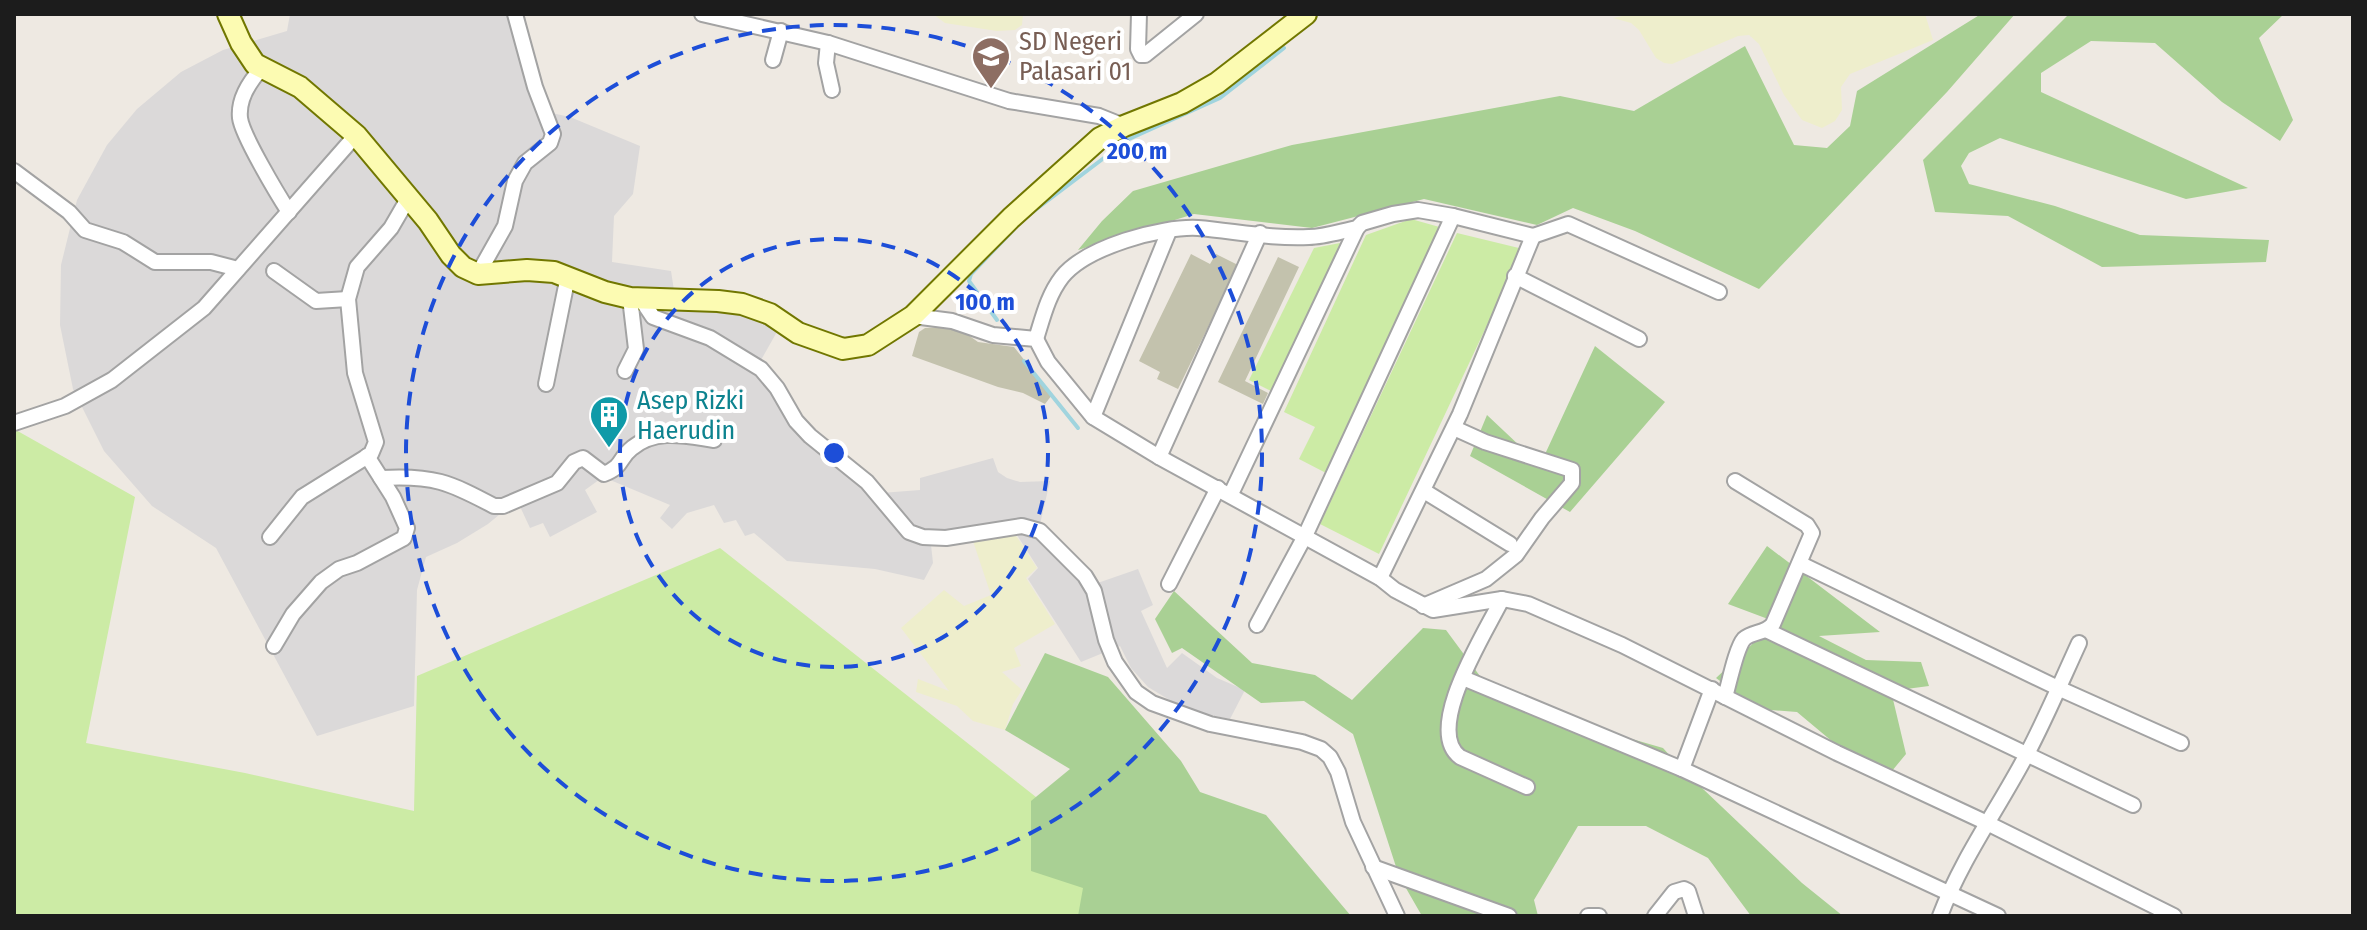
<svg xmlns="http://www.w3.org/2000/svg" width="2367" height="930" font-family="'Fira Sans Condensed',sans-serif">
<rect width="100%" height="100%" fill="#eee9e2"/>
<!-- residential -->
<path fill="#dbd9d9" d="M290,14H520L547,112L570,117L640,146L633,194L614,216L612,262L671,271L677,310L715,309L749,316L778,330L756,369L802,426L881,493L920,490V478L993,458L998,472L1007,478L1020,482L1050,481L1038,533L1089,586L1138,569L1153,605L1141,611L1167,668L1182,653L1217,678L1245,690L1230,719L1205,714L1173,702L1148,687L1131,668L1120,646L1081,662L1028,579L1038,568L1015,532L931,545L933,563L924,580L875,569L787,561L754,533L745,536L736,520L724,523L714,505L687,513L672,529L660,518L670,505L603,477L585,490L597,512L550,537L543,523L530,528L517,500L488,524L457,543L426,557L417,590L414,706L317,736L216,548L152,506L104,451L73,389L60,325L61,265L77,200L107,145L137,109L181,72L223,50L287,31Z"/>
<!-- construction -->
<g fill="#c3c2ad">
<path d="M1191,254L1210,264L1216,254L1238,265L1178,389L1157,379L1160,372L1139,361Z"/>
<path d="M1278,257L1299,267L1245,381L1268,393L1263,404L1218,382Z"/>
<path d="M943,327L964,332L978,342L1014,347L1052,395L1045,404L1023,393L998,387L912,356L919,332L925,328Z"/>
</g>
<!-- farmland -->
<g fill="#eec">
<path d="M933,14H1023L1022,25L1015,30L997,31L945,23Z"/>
<path d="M1632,14H1925L1933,40L1850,74L1841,87L1842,110L1835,121L1822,128L1802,120L1784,95L1759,44L1749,35L1738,36L1672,64L1664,63L1656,58L1639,30L1631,23L1613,18Z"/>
<path d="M1015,534L1037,568L1026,578L1055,624L1014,648L1021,666L1002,672L1022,690L1013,704L1005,730L973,721L957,706L916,692L918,679L949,691L901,628L944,590L964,606L991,595L973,541Z"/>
</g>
<!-- grass -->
<g fill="#cceba5">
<path d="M1411,219L1443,228L1326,473L1299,459L1315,427L1284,412L1366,235Z"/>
<path d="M1457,233L1523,249L1379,554L1320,524Z"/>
<path d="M1340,243H1347L1277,394L1249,380L1314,248Z"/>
<path d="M14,429L135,497L86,743L245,773L414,811L417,676L720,548L1107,853L1144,916H14Z"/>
</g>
<!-- forest -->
<g fill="#a9d094">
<path d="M1981,14H2015L1947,92L1759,289L1635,231L1573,208L1537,225L1424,199L1312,228L1194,214L1078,250L1102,221L1133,191L1292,145L1560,96L1634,111L1745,46L1794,145L1827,148L1850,126L1857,91Z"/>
<path d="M2069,14H2284L2259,38L2293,120L2280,141L2222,102L2155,43L2091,41L2041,73V92L2248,188L2186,199L2000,138L1969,153L1961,166L1969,184L2055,206L2140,235L2269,240L2266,262L2102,267L2008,216L1935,212L1923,160Z"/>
<path d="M1595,346L1665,402L1570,512L1470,456L1487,415L1540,465Z"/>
<path d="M1767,546L1880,632L1819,636L1866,660L1921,662L1929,686L1891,691L1906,754L1882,783L1797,712L1758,709L1716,678L1776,622L1728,604Z"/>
<path d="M1174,591L1252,663L1315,675L1352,700L1423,628L1446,630L1488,687L1556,717L1663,748L1682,769L1802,883L1843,916H1751L1708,858L1646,826H1578L1534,900L1538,916H1422L1399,876L1353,734L1304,701L1261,703L1182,648L1172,653L1155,619Z"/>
<path d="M1045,653L1108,677L1181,761L1200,792L1266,815L1351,916H1078L1083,888L1031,871V801L1070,769L1005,730Z"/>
</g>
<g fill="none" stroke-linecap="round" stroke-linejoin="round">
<!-- stream -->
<g stroke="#a0d4de" stroke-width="4">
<path d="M1026,217L1129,139L1220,98L1284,48"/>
<path d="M997,320L969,281L971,274L1014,229"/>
<path d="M1024,361L1078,428"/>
</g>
<!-- minor casing -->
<g stroke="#a3a3a3" stroke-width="18">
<g id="minor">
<path d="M702,14L828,43L1009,101L1099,116L1124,126"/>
<path d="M1139,14L1138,49L1141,55H1145L1196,14"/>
<path d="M828,43L826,63L832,90"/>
<path d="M773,60L781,31"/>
<path d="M262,68C250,81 238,99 240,118C242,135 278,195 289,212"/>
<path d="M14,171L69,212L85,230L123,242L155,262H211L238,269"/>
<path d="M274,271L316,301L348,299"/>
<path d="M478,274L505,226L515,181L525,163L550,143L553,134L535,87L515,14"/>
<path d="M1515,276L1639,339"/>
<path d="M641,299L653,317L710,338L761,369L777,388L796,421L810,436L867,482L909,532L923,537L946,538L1022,526L1040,531L1085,576L1094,591L1106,640L1115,662L1136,692L1152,703L1210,724L1302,742L1321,749L1330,757L1338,772L1353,822L1397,916"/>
<path d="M913,316L952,321L993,335L1036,339L1048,362L1093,417L1159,457L1380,578L1395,590L1433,610L1502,599L1528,604L1622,645L1837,753L1985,822L2174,916"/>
<path d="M1036,339C1043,317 1048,295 1062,277C1086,247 1161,226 1198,228C1234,231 1273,239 1309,237C1324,237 1342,231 1357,228L1362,223L1393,214L1418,210L1453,216L1533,236L1568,224L1719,292"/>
<path d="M625,371L636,349L630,298"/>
<path d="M546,384L568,276"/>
<path d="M1093,417L1169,231"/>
<path d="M14,423L65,406L112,380L204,308L356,135"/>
<path d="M1159,457L1260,233"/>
<path d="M381,478C433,475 449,482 494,506H503L557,483L574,462L583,458L604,474C624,466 618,459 632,448C656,428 686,436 714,440"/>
<path d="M1424,491L1510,544"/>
<path d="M1231,494L1357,228"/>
<path d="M270,537L302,497L371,454L376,442L355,373L348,299L357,267L391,228L409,197"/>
<path d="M1801,564L2058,688L2181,743"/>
<path d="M1380,578L1460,414L1533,236"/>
<path d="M1169,584L1218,488"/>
<path d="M1502,599C1486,632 1423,729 1460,757L1527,787"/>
<path d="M1423,606L1486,579L1516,555L1542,518L1572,483V470L1485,442L1454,428"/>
<path d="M1257,625L1305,536L1453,216"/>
<path d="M1768,631L2133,805"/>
<path d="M274,646L293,614L321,582L339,569L357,563L404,538L407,528L393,497L367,456"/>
<path d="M1463,678L1682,769L1998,916"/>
<path d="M1725,697C1729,684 1736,648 1744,639C1753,631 1765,634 1773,624L1812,533L1807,525L1735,481"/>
<path d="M1682,769L1712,689"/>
<path d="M1373,867L1509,916"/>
<path d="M1588,916H1599"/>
<path d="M1655,916L1674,892L1684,889L1688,891L1696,916"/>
<path d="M1940,916C1962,858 1998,809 2027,754C2046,718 2062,680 2079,643"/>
</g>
</g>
<!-- secondary casing -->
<g stroke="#717700" stroke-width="24">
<path id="secondary" d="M228,14L241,43L255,64L300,87L356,135L428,221L451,255L463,267L478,274L527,270L554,272L605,292L630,298L718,301L742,304L770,314L798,333L843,349L868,345L913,316L1011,218L1100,138L1124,126L1182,103L1217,83L1306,14"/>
</g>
<!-- minor -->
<use href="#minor" stroke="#fff" stroke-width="14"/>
<!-- secondary -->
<use href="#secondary" stroke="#fcfbb2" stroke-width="20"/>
</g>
<!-- distance rings -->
<g fill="none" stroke="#1d4ed8" stroke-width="4" stroke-dasharray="14 10">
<circle cx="834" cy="453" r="214"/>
<circle cx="834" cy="453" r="428"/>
</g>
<!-- icons -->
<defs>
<g id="school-pin" transform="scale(2)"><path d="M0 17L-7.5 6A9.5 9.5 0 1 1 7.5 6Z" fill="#8d6e63" stroke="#fff"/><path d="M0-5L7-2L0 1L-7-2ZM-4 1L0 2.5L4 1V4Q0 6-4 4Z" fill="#fff"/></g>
<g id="building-pin" transform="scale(2)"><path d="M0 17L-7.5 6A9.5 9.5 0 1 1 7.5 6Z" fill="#0f9aa8" stroke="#fff"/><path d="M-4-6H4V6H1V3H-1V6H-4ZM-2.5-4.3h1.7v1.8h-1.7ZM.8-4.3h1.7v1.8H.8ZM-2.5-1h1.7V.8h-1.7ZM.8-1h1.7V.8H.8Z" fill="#fff"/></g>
</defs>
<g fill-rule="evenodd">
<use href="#school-pin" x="991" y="56"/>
<use href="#building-pin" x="609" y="415"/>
</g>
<g text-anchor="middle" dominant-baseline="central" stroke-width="8" stroke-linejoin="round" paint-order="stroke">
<!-- education labels -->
<g font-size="26" fill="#785e54" stroke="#fff" text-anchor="start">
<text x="1019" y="41">SD Negeri<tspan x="1019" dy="30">Palasari 01</tspan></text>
</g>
<!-- culture labels -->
<g font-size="26" fill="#0d838f" stroke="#fff" text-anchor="start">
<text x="637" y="400">Asep Rizki<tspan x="637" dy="30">Haerudin</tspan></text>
</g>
</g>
<circle cx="834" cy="453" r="12" fill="#1d4ed8" stroke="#fff" stroke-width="4"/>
<g font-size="24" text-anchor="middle" font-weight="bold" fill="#1d4ed8" stroke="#fff" stroke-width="8" stroke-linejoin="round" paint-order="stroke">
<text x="1137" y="159">200 m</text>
<text x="985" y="310">100 m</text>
</g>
<!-- border -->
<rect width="2367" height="930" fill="none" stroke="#1c1c1c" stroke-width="32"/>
</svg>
